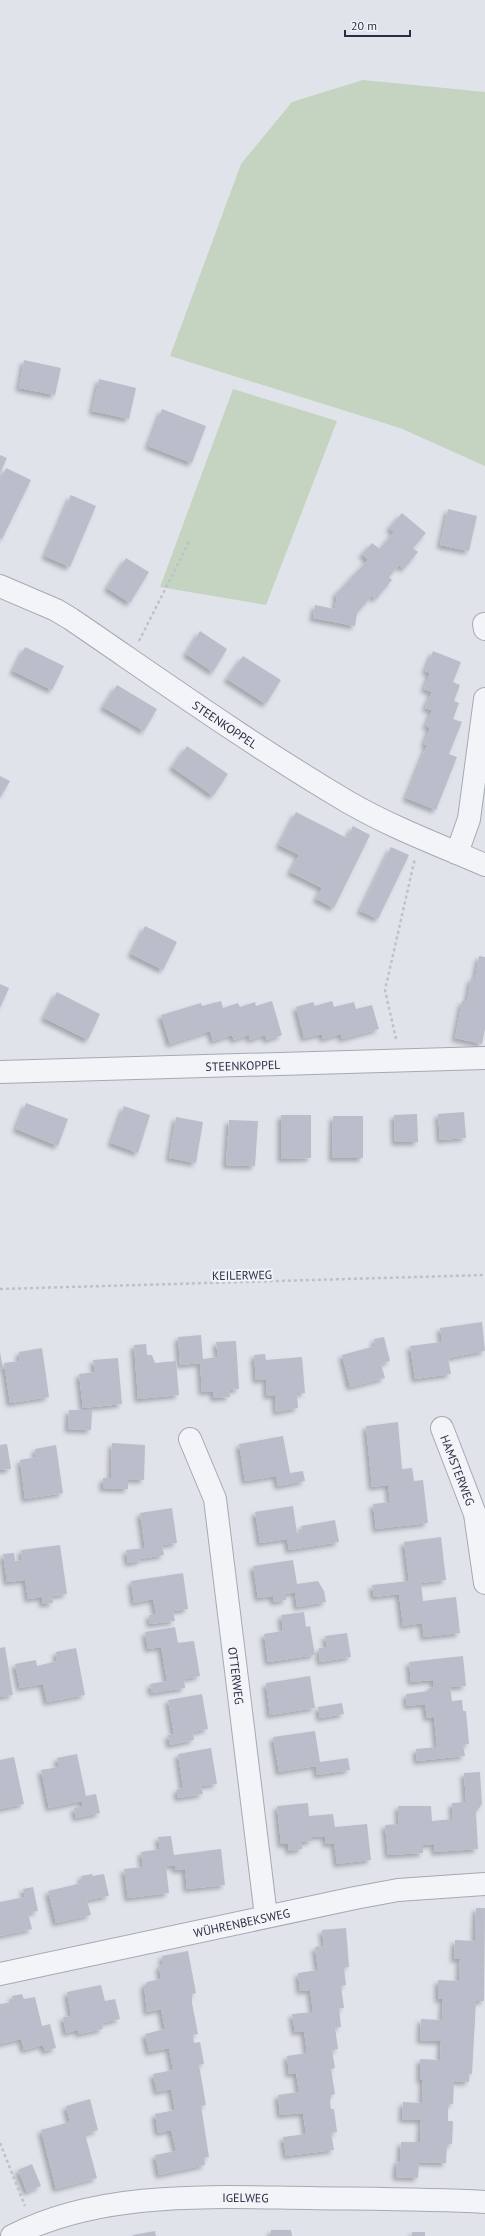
<svg xmlns="http://www.w3.org/2000/svg" width="485" height="2236" font-family="'PT Sans',sans-serif">
<defs>
<filter id="shadow"><feDropShadow dx="-3.5" dy="3.5" stdDeviation="2" flood-color="#0004"/></filter>
</defs>
<rect width="100%" height="100%" fill="#e0e3ea"/>
<!-- green -->
<g fill="#c4d4c1">
<path d="M363,80L485,92V466L400,428L170,356L241,164L292,102Z"/>
<path d="M233,389L337,421L266,605L160,587Z"/>
</g>
<!-- building -->
<g fill="#babeca" filter="url(#shadow)">
<path d="M24,360L61,368L55,395L19,388Z"/>
<path d="M99,379L136,388L129,419L92,411Z"/>
<path d="M162,409L206,426L192,463L148,446Z"/>
<path d="M0,455L7,458L0,473Z"/>
<path d="M6,468L31,480L2,539L0,538V481Z"/>
<path d="M71,495L96,506L70,567L45,556Z"/>
<path d="M448,509L477,516L469,551L440,545Z"/>
<path d="M402,513L426,533L413,548L418,552L404,569L399,565L389,577L392,580L376,599L372,596L357,613L355,626L313,618L315,605L335,609L337,596L335,595L368,560L362,554L372,543L380,549L394,532L389,528Z"/>
<path d="M126,558L149,572L130,603L107,588Z"/>
<path d="M200,631L227,649L213,672L186,654Z"/>
<path d="M25,647L64,666L52,690L13,671Z"/>
<path d="M433,651L461,662L453,682L460,685L454,701L459,703L453,719L462,722L449,754L457,757L436,810L406,798L427,745L424,744L430,728L426,726L432,710L425,708L432,692L424,689L430,673L425,671Z"/>
<path d="M243,656L281,680L266,704L227,679Z"/>
<path d="M117,685L157,709L144,731L103,707Z"/>
<path d="M187,746L228,774L213,796L172,767Z"/>
<path d="M0,776L10,781L0,798Z"/>
<path d="M296,812L347,838L353,826L370,835L334,908L316,899L322,888L290,872L299,855L279,845Z"/>
<path d="M391,847L409,855L378,919L360,911Z"/>
<path d="M145,926L177,942L163,970L131,954Z"/>
<path d="M479,956L485,957V1029L482,1044L455,1038L462,1001H467L471,978L475,979Z"/>
<path d="M0,984L9,988L0,1008Z"/>
<path d="M57,992L100,1014L88,1040L44,1018Z"/>
<path d="M221,1001L223,1008L238,1003L240,1007L255,1002L256,1006L272,1001L282,1035L267,1040L265,1035L250,1040L249,1035L234,1040L232,1035L213,1041L210,1031L170,1044L161,1015L201,1003L202,1006Z"/>
<path d="M332,1001L334,1007L354,1002L356,1009L372,1005L379,1029L342,1039L341,1034L323,1039L322,1034L304,1038L296,1007L313,1002L315,1006Z"/>
<path d="M26,1103L68,1119L58,1146L16,1129Z"/>
<path d="M124,1106L150,1115L138,1153L111,1143Z"/>
<path d="M464,1112L466,1138L440,1140L438,1114Z"/>
<path d="M417,1114L418,1142H395L394,1115Z"/>
<path d="M281,1115H311V1158L281,1159Z"/>
<path d="M333,1116H363V1158H332Z"/>
<path d="M176,1117L203,1122L196,1163L169,1158Z"/>
<path d="M229,1120L258,1121L255,1166L226,1165Z"/>
<path d="M482,1322L485,1351L448,1358L451,1374L415,1379L410,1346L442,1342L440,1328Z"/>
<path d="M201,1335L203,1359L218,1357L216,1342L236,1341L239,1389L229,1390L230,1397L214,1398L213,1391L202,1392L200,1363L180,1365L178,1337Z"/>
<path d="M384,1337L390,1361L381,1364L385,1378L350,1387L342,1355L375,1346L374,1339Z"/>
<path d="M146,1344L147,1355H152L155,1363L176,1361L179,1395L138,1399L134,1345Z"/>
<path d="M42,1348L49,1397L10,1403L4,1363L20,1361L19,1352Z"/>
<path d="M0,1352L3,1368L0,1369Z"/>
<path d="M265,1354L266,1360L302,1357L305,1393H297L298,1408L276,1412L275,1395L267,1396L266,1379L256,1380L254,1355Z"/>
<path d="M118,1358L122,1404L83,1408L79,1374L95,1372L93,1360Z"/>
<path d="M69,1410H92L91,1430L68,1429Z"/>
<path d="M398,1422L402,1469L412,1468L414,1481L423,1480L428,1523L376,1529L373,1504L390,1502L388,1485L372,1487L366,1426Z"/>
<path d="M283,1436L290,1473L303,1471L305,1481L278,1486L276,1476L245,1481L239,1444Z"/>
<path d="M112,1443L145,1445L144,1480L128,1479V1489L103,1488V1478H111Z"/>
<path d="M7,1444L11,1469L0,1470V1445Z"/>
<path d="M56,1445L63,1493L25,1499L20,1460L36,1457L35,1449Z"/>
<path d="M293,1506L297,1533L302,1532L301,1526L335,1520L339,1542L289,1550L287,1539L260,1543L255,1512Z"/>
<path d="M172,1508L177,1543L162,1545L164,1555L140,1559L141,1561L128,1563L126,1550L145,1548L140,1513Z"/>
<path d="M441,1537L446,1580L421,1583L423,1601L456,1597L460,1633L424,1637L422,1623L403,1626L399,1594L374,1597L372,1585L409,1581L404,1542Z"/>
<path d="M60,1545L67,1594L52,1596L53,1603L43,1604L42,1597L28,1599L25,1580L7,1582L3,1554L14,1553L15,1561L22,1560L21,1550Z"/>
<path d="M293,1560L297,1584L318,1581L324,1591L326,1602L297,1607L295,1592L286,1594V1600L274,1602L273,1596L258,1598L253,1566Z"/>
<path d="M183,1573L188,1609L173,1611L175,1621L150,1624L149,1615L156,1614L153,1599L134,1603L131,1581Z"/>
<path d="M304,1612L306,1627L310,1626L315,1655L268,1662L264,1634L283,1631L281,1615Z"/>
<path d="M175,1627L178,1643L194,1641L200,1676L184,1679L185,1688L152,1693L150,1684L167,1681L161,1647L148,1649L145,1632Z"/>
<path d="M347,1633L351,1657L320,1662L319,1648L327,1647L325,1636Z"/>
<path d="M5,1647L13,1695L0,1697V1648Z"/>
<path d="M76,1648L85,1695L47,1702L43,1684L20,1688L15,1664L36,1660L37,1666L57,1661L56,1652Z"/>
<path d="M463,1656L466,1686L450,1687L452,1701L462,1700L463,1711H466L469,1744L463,1745L465,1756L417,1761L416,1749L437,1747L434,1717L427,1718L425,1704L407,1706L406,1694L429,1691V1688L434,1687L433,1680L411,1682L409,1662Z"/>
<path d="M310,1676L315,1708L270,1715L266,1683Z"/>
<path d="M202,1694L208,1729L193,1732L194,1740L170,1745L168,1735L174,1734L168,1700Z"/>
<path d="M342,1703L344,1714L320,1718L318,1707Z"/>
<path d="M315,1731L320,1762L348,1758L350,1770L317,1775L316,1766L279,1772L273,1737Z"/>
<path d="M211,1748L217,1784L201,1786L203,1794L178,1798L177,1789L183,1788L178,1754Z"/>
<path d="M77,1754L86,1796L96,1794L100,1813L76,1818L74,1808L83,1806L82,1801L49,1808L41,1770L59,1767L57,1758Z"/>
<path d="M14,1757L24,1804L0,1809V1760Z"/>
<path d="M480,1772L482,1804L476,1812L478,1849L435,1852L434,1844L423,1845V1853L388,1855L385,1825L399,1824L398,1806H431L432,1821L453,1819L452,1803L466,1802L464,1773Z"/>
<path d="M308,1803L309,1816L333,1814L335,1827L367,1824L371,1860L337,1864L334,1843L326,1844L325,1836L311,1837L312,1841L302,1842V1849L289,1851L288,1844H281L277,1806Z"/>
<path d="M171,1836L174,1855L221,1849L225,1885L187,1889L185,1869L175,1870V1865L166,1866L169,1893L128,1898L124,1869L143,1867L141,1852L160,1849L158,1837Z"/>
<path d="M92,1874L93,1876L104,1874L109,1896L87,1900L91,1915L56,1923L48,1891L82,1883L81,1876Z"/>
<path d="M33,1887L38,1911L28,1913L32,1929L0,1936V1902L25,1897L23,1889Z"/>
<path d="M476,1908H485L484,2001H476L472,2074H469V2082L454,2081L453,2104H448V2121H453L452,2144H447L446,2163L419,2162L418,2178L396,2177L397,2161H400L401,2142H420L421,2120L402,2119L403,2102L422,2103L423,2080H420V2059L440,2060L441,2041L420,2040L421,2019L442,2020L443,1999H438V1980L459,1981L460,1959H454L455,1940L475,1941Z"/>
<path d="M346,1928L349,1967L344,1968L346,1985L341,1986L344,2008H339L341,2027H335L338,2049L332,2050L335,2068L331,2069L335,2094L331,2095L330,2102L331,2109H334L337,2132L331,2133L334,2150L286,2156L283,2137L306,2134L303,2113L280,2115L278,2095L299,2092L296,2073L289,2074L287,2056L307,2053L304,2031L295,2032L292,2014L313,2012L310,1990L300,1991L298,1973L318,1970L315,1947L324,1946L322,1930Z"/>
<path d="M188,1951L196,1993L192,1994V2003L198,2034L193,2035L194,2043L200,2042L204,2064L199,2065L206,2105L201,2106L209,2157L204,2158L205,2165L159,2175L155,2155L176,2151L171,2130L158,2133L155,2114L175,2110L171,2089L157,2092L153,2074L173,2070L169,2048L149,2052L145,2034L165,2029L161,2009L147,2012L144,1986L147,1982L161,1979L159,1966L163,1965L162,1956Z"/>
<path d="M101,1985L105,2001L115,1999L120,2019L102,2023L103,2029L79,2034L78,2030L66,2033L63,2017L71,2016L67,1992Z"/>
<path d="M22,1994L24,1999L35,1997L42,2026L50,2024L56,2048L45,2051L43,2045L24,2050L21,2039L0,2044V2004L13,2002L12,1996Z"/>
<path d="M90,2099L98,2130L85,2134L97,2178L56,2189L41,2130L70,2122L66,2106Z"/>
<path d="M32,2164L41,2186L27,2192L18,2170Z"/>
<path d="M271,2230H291L292,2236H271Z"/>
<path d="M155,2231L156,2236H133V2235Z"/>
<rect x="412" y="2232" width="13" height="4"/>
</g>
<g fill="none" stroke-linecap="round" stroke-linejoin="round">
<!-- minor casing -->
<g stroke="#a5a9b5" stroke-width="24">
<g id="minor">
<path id="s1" d="M0,586L56,610L71,619C162,681 253,746 348,802C391,827 439,845 485,865"/>
<path d="M484,624L485,629"/>
<path d="M457,853L469,819L485,699"/>
<path id="s2" d="M0,1072L485,1058"/>
<path id="s3" d="M442,1428L475,1514L485,1583"/>
<path id="s4" d="M190,1439L215,1499L266,1916"/>
<path id="s5" d="M0,1974L355,1898L398,1890L485,1884"/>
<path id="s6" d="M12,2236C102,2190 212,2197 309,2198C368,2199 427,2199 485,2202"/>
</g>
</g>
<!-- path -->
<g stroke="#bec1c9" stroke-width="2.5" stroke-dasharray="3 3" stroke-linecap="butt">
<path d="M139,641L190,540"/>
<path d="M396,1039L385,990L415,858"/>
<path d="M0,1289L485,1275"/>
<path d="M0,2143L25,2206"/>
</g>
<!-- minor -->
<use href="#minor" stroke="#f3f4f8" stroke-width="22"/>
</g>
<g text-anchor="middle" dominant-baseline="central" stroke-width="4" stroke-linejoin="round" paint-order="stroke">
<!-- street labels -->
<g font-size="12" fill="#282f43" stroke="#f0f2f7">
<text stroke="none"><textPath href="#s1" startOffset="265">STEENKOPPEL</textPath></text>
<text stroke="none"><textPath href="#s2" startOffset="243">STEENKOPPEL</textPath></text>
<text transform="translate(242 1275) rotate(-1)">KEILERWEG</text>
<text stroke="none"><textPath href="#s3" startOffset="45">HAMSTERWEG</textPath></text>
<text stroke="none"><textPath href="#s4" startOffset="243">OTTERWEG</textPath></text>
<text stroke="none"><textPath href="#s5" startOffset="247">WÜHRENBEKSWEG</textPath></text>
<text stroke="none"><textPath href="#s6" startOffset="239">IGELWEG</textPath></text>
</g>
</g>
<!-- scale -->
<path d="M345 30v6h65v-6" fill="none" stroke="#282f43" stroke-width="2"/>
<text x="351" y="30" font-size="12" fill="#282f43" stroke="#f0f2f7" stroke-width="3" paint-order="stroke">20 m</text>
</svg>
